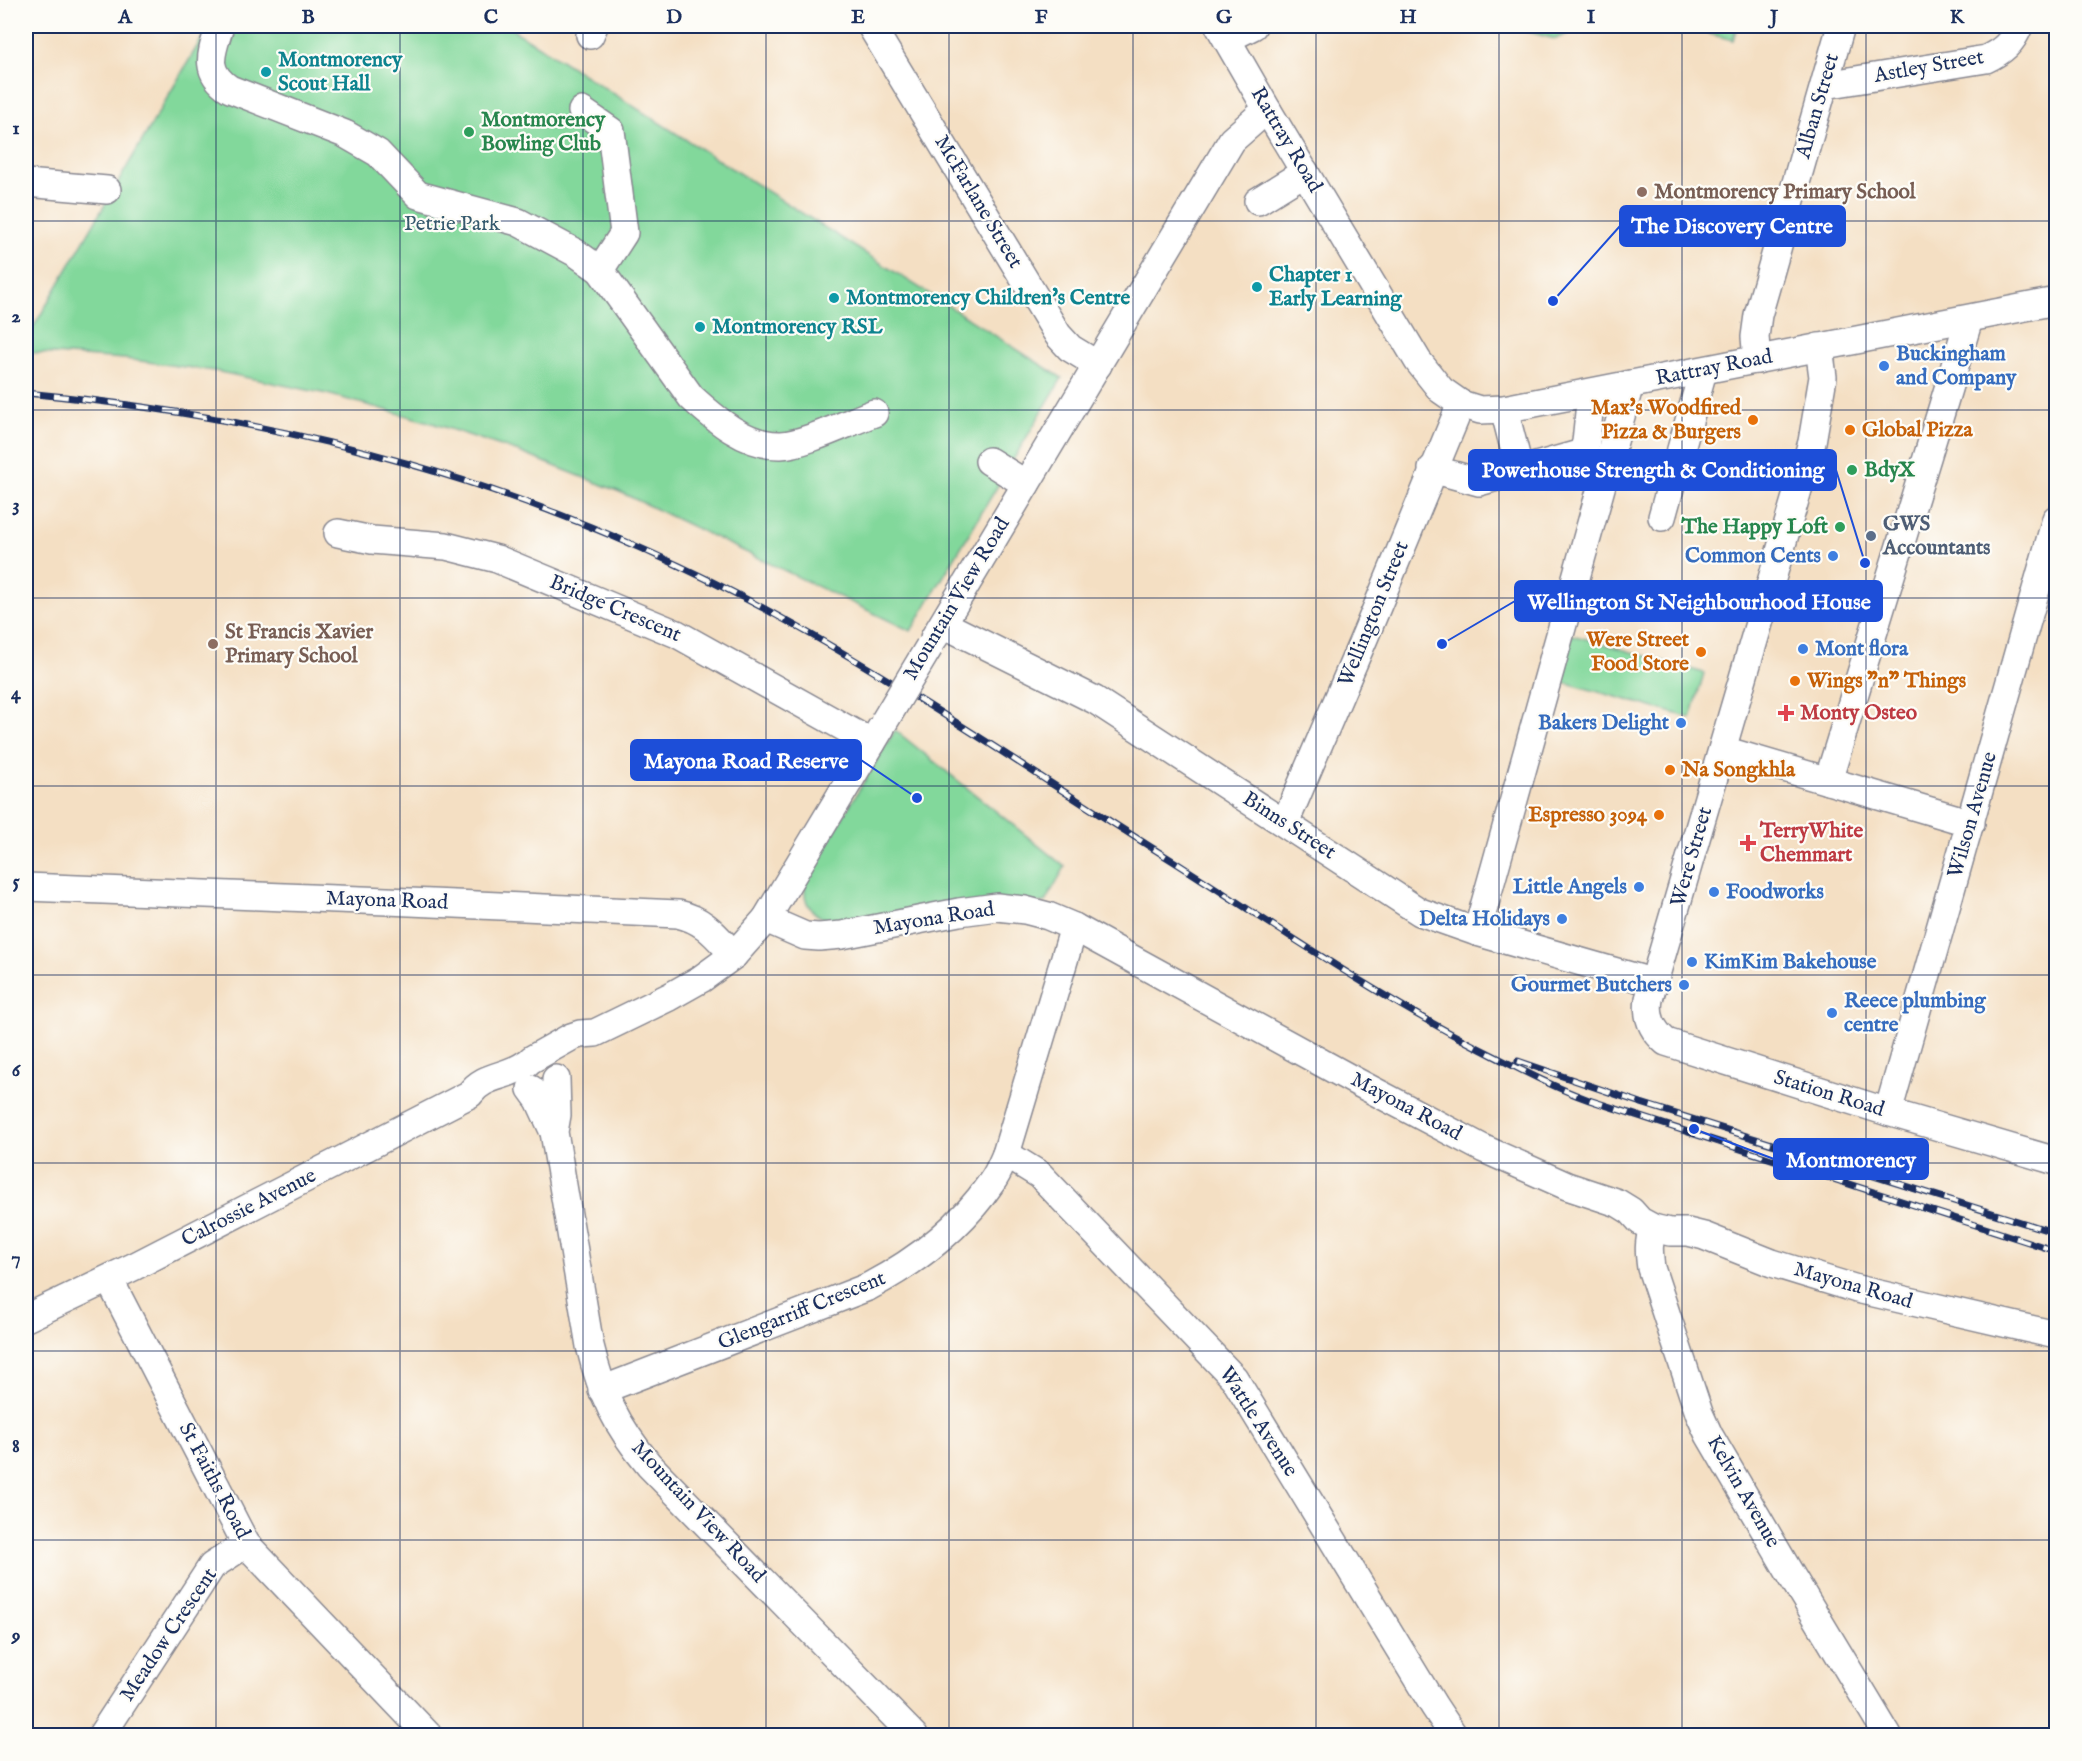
<svg xmlns="http://www.w3.org/2000/svg" width="2082" height="1761" font-family="'IM FELL English',serif">
<rect width="100%" height="100%" fill="#fdfcf7"/>
<filter id="ink" filterUnits="userSpaceOnUse"><feTurbulence type="fractalNoise" baseFrequency=".0167" numOctaves="2"/><feDisplacementMap in="SourceGraphic" scale="12" xChannelSelector="R" yChannelSelector="G"/><feConvolveMatrix kernelMatrix="1 2 1 2 8 2 1 2 1" color-interpolation-filters="sRGB"/></filter>
<filter id="wash" filterUnits="userSpaceOnUse"><feTurbulence type="fractalNoise" baseFrequency=".008" numOctaves="4" result="noise"/><feDisplacementMap in="SourceGraphic" scale="24" xChannelSelector="R" yChannelSelector="G"/><feGaussianBlur stdDeviation="1.35" result="paint"/><feColorMatrix in="noise" values="0 0 0 0 0 0 0 0 0 0 0 0 0 0 0 0 0 1.4 0 .05"/><feComposite in="paint" operator="in"/></filter>
<g filter="url(#wash)">
<rect width="100%" height="100%" fill="#f4dfc3"/>
<!-- green -->
<g fill="#82d89b" stroke="#4e847c" stroke-width="1.5">
<path d="M209,26H507L1062,378L911,631L620,492L519,452L426,421L327,394L215,371L125,359L26,352V340Z"/>
<path d="M1507,26H1588L1555,39Z"/>
<path d="M1680,26H1737L1733,40Z"/>
<path d="M1569,634L1704,673L1691,718L1556,680Z"/>
<path d="M895,730L1065,867L1045,902L838,924C812,917 798,902 808,875Z"/>
</g>
</g>
<g filter="url(#ink)">
<g fill="none" stroke-linecap="round" stroke-linejoin="round">
<!-- minor casing -->
<g stroke="#888790" stroke-width="30">
<g id="minor">
<path d="M220,26C212,52 202,71 230,89L345,134L378,153L418,195L518,222L576,253L600,270L691,397C715,419 746,446 781,445C805,444 849,422 874,413"/>
<path d="M871,26L1058,335L1070,348L1098,365"/>
<path d="M1219,26L1268,111L1418,361L1441,390L1461,404L1480,410L1504,409L2056,301"/>
<path d="M590,35L594,26"/>
<path d="M1227,39L1253,26"/>
<path d="M1825,85L1986,59C2003,51 2012,43 2019,26"/>
<path d="M582,111L611,131L624,233L600,270"/>
<path d="M26,183L107,190"/>
<path d="M1258,201L1305,172"/>
<path d="M1819,347L1823,377L1812,442L1649,999C1646,1017 1652,1030 1666,1042L1888,1112L2056,1161"/>
<path d="M1757,360L1755,337L1758,315L1841,26"/>
<path d="M1504,409L1520,471"/>
<path d="M989,461L1026,484"/>
<path d="M1432,469L1479,482L1579,454L1584,449L1586,442L1591,393"/>
<path d="M1662,517L1703,371"/>
<path d="M338,533L372,540L446,546L497,559L677,634L872,743"/>
<path d="M943,624L1095,700L1420,912L1477,932L1655,983"/>
<path d="M934,638L1232,140L1257,118L1268,111"/>
<path d="M1723,750L1971,823"/>
<path d="M1828,781C1875,626 1923,473 1969,319"/>
<path d="M1285,823L1365,636L1461,404"/>
<path d="M26,887L387,901L678,914C705,920 716,936 734,955"/>
<path d="M766,919L805,936L819,937L842,935L959,912L997,907L1025,910L1048,916L1074,927L1355,1081L1484,1149L1567,1186L1618,1203L1631,1211L1640,1221L1653,1228L1670,1232H1688L1704,1236L1772,1263L1857,1289L2056,1335"/>
<path d="M1477,932L1630,384"/>
<path d="M532,1059L571,1037L580,1034L595,1033L669,997L701,979L734,955L766,919L881,728"/>
<path d="M556,1079L557,1115L554,1132L590,1346C602,1396 616,1425 649,1465L914,1736"/>
<path d="M531,1089L539,1100L552,1128"/>
<path d="M1888,1112L2056,519"/>
<path d="M1006,1154L1040,1175L1234,1378L1434,1706L1454,1736"/>
<path d="M1653,1228C1648,1242 1649,1253 1651,1268L1699,1413L1709,1435L1788,1570L1888,1736"/>
<path d="M109,1279L246,1544L429,1736"/>
<path d="M26,1318L135,1266L470,1094C483,1074 508,1078 527,1063"/>
<path d="M602,1390L868,1287C915,1262 961,1227 991,1183C998,1174 1002,1163 1006,1154L1074,927"/>
<path d="M101,1736L212,1566L246,1544"/>
</g>
</g>
<!-- minor -->
<use href="#minor" stroke="#fff" stroke-width="27"/>
<!-- rail casing -->
<g stroke="#1b2f5e" stroke-width="7">
<g id="rail">
<path d="M26,393C290,418 530,483 765,609C906,685 1038,777 1173,861C1279,928 1382,1000 1494,1056C1525,1072 1556,1088 1589,1100L2056,1251"/>
<path d="M1518,1061L1641,1103L2056,1233"/>
</g>
</g>
<!-- rail -->
<use href="#rail" stroke="#fdfcf7" stroke-width="4.5" stroke-dasharray="14" stroke-linecap="butt"/>
<!-- minor-bridge casing -->
<g stroke="#888790" stroke-width="30" stroke-linecap="butt">
<path id="minor-bridge" d="M884,722L929,647"/>
</g>
<!-- minor-bridge -->
<use href="#minor-bridge" stroke="#fff" stroke-width="27"/>
</g>
</g>
<!-- grid -->
<path fill="none" stroke="#1b2f5e" stroke-width="1.5" stroke-opacity="0.55" d="M216,26V1736M400,26V1736M583,26V1736M766,26V1736M949,26V1736M1133,26V1736M1316,26V1736M1499,26V1736M1682,26V1736M1866,26V1736M26,221H2056M26,410H2056M26,598H2056M26,786H2056M26,975H2056M26,1163H2056M26,1351H2056M26,1540H2056"/>
<!-- markers -->
<g fill="#0f9aa8" stroke="#fdfcf7" stroke-width="2">
<circle cx="266" cy="72" r="6"/>
<circle cx="1257" cy="287" r="6"/>
<circle cx="834" cy="298" r="6"/>
<circle cx="700" cy="327" r="6"/>
</g>
<g fill="#2e9e5b" stroke="#fdfcf7" stroke-width="2">
<circle cx="469" cy="132" r="6"/>
<circle cx="1852" cy="470" r="6"/>
<circle cx="1840" cy="527" r="6"/>
</g>
<g fill="#8d6e63" stroke="#fdfcf7" stroke-width="2">
<circle cx="1642" cy="192" r="6"/>
<circle cx="213" cy="644" r="6"/>
</g>
<g fill="#3f7fe0" stroke="#fdfcf7" stroke-width="2">
<circle cx="1884" cy="366" r="6"/>
<circle cx="1833" cy="556" r="6"/>
<circle cx="1803" cy="649" r="6"/>
<circle cx="1681" cy="723" r="6"/>
<circle cx="1639" cy="887" r="6"/>
<circle cx="1714" cy="892" r="6"/>
<circle cx="1562" cy="919" r="6"/>
<circle cx="1692" cy="962" r="6"/>
<circle cx="1684" cy="985" r="6"/>
<circle cx="1832" cy="1013" r="6"/>
</g>
<g fill="#e8710a" stroke="#fdfcf7" stroke-width="2">
<circle cx="1753" cy="420" r="6"/>
<circle cx="1850" cy="430" r="6"/>
<circle cx="1701" cy="652" r="6"/>
<circle cx="1795" cy="681" r="6"/>
<circle cx="1670" cy="770" r="6"/>
<circle cx="1659" cy="815" r="6"/>
</g>
<circle fill="#5c6f8a" stroke="#fdfcf7" stroke-width="2" cx="1871" cy="536" r="6"/>
<g fill="#e0444e" stroke="#fdfcf7" stroke-width="2">
<path d="M1783 704h6v6h6v6h-6v6h-6v-6h-6v-6h6z"/>
<path d="M1745 834h6v6h6v6h-6v6h-6v-6h-6v-6h6z"/>
</g>
<g text-anchor="middle" dominant-baseline="central" stroke-width="4.5" stroke-linejoin="round" paint-order="stroke">
<!-- culture labels -->
<g font-size="21" font-weight="bold" fill="#0d838f" stroke="#fdfcf7" text-anchor="start">
<text x="278" y="60">Montmorency<tspan x="278" dy="24">Scout Hall</tspan></text>
<text x="1269" y="275">Chapter 1<tspan x="1269" dy="24">Early Learning</tspan></text>
<text x="846" y="298">Montmorency Children's Centre</text>
<text x="712" y="327">Montmorency RSL</text>
</g>
<!-- street labels -->
<g font-size="21" fill="#1b2f5e" stroke="#fdfcf7">
<text transform="translate(1929 67) rotate(-10)">Astley Street</text>
<text transform="translate(1818 106) rotate(-74)">Alban Street</text>
<text transform="translate(1286 140) rotate(59)">Rattray Road</text>
<text transform="translate(978 202) rotate(59)">McFarlane Street</text>
<text transform="translate(1714 368) rotate(-11)">Rattray Road</text>
<text transform="translate(957 599) rotate(-59)">Mountain View Road</text>
<text transform="translate(615 609) rotate(23)">Bridge Crescent</text>
<text transform="translate(1374 614) rotate(-68)">Wellington Street</text>
<text transform="translate(1973 815) rotate(-74)">Wilson Avenue</text>
<text transform="translate(1289 826) rotate(33)">Binns Street</text>
<text transform="translate(1692 857) rotate(-74)">Were Street</text>
<text transform="translate(387 901) rotate(2)">Mayona Road</text>
<text transform="translate(934 919) rotate(-9)">Mayona Road</text>
<text transform="translate(1829 1094) rotate(17)">Station Road</text>
<text transform="translate(1406 1107) rotate(28)">Mayona Road</text>
<text transform="translate(249 1208) rotate(-27)">Calrossie Avenue</text>
<text transform="translate(1853 1286) rotate(16)">Mayona Road</text>
<text transform="translate(802 1311) rotate(-22)">Glengarriff Crescent</text>
<text transform="translate(1258 1422) rotate(57)">Wattle Avenue</text>
<text transform="translate(214 1481) rotate(62)">St Faiths Road</text>
<text transform="translate(1743 1492) rotate(60)">Kelvin Avenue</text>
<text transform="translate(698 1512) rotate(47)">Mountain View Road</text>
<text transform="translate(169 1635) rotate(-56)">Meadow Crescent</text>
</g>
<!-- leisure labels -->
<g font-size="21" font-weight="bold" fill="#27864d" stroke="#fdfcf7" text-anchor="start">
<text x="481" y="120">Montmorency<tspan x="481" dy="24">Bowling Club</tspan></text>
<text x="1864" y="470">BdyX</text>
<text x="1828" y="527" text-anchor="end">The Happy Loft</text>
</g>
<!-- education labels -->
<g font-size="21" font-weight="bold" fill="#785e54" stroke="#fdfcf7" text-anchor="start">
<text x="1654" y="192">Montmorency Primary School</text>
<text x="225" y="632">St Francis Xavier<tspan x="225" dy="24">Primary School</tspan></text>
</g>
<!-- park labels -->
<g font-size="21" fill="#35596d" stroke="#fdfcf7">
<text x="452" y="224">Petrie Park</text>
</g>
<!-- shop labels -->
<g font-size="21" font-weight="bold" fill="#366cbe" stroke="#fdfcf7" text-anchor="start">
<text x="1896" y="354">Buckingham<tspan x="1896" dy="24">and Company</tspan></text>
<text x="1821" y="556" text-anchor="end">Common Cents</text>
<text x="1815" y="649">Mont flora</text>
<text x="1669" y="723" text-anchor="end">Bakers Delight</text>
<text x="1627" y="887" text-anchor="end">Little Angels</text>
<text x="1726" y="892">Foodworks</text>
<text x="1550" y="919" text-anchor="end">Delta Holidays</text>
<text x="1704" y="962">KimKim Bakehouse</text>
<text x="1672" y="985" text-anchor="end">Gourmet Butchers</text>
<text x="1844" y="1001">Reece plumbing<tspan x="1844" dy="24">centre</tspan></text>
</g>
<!-- food labels -->
<g font-size="21" font-weight="bold" fill="#c56008" stroke="#fdfcf7" text-anchor="end">
<text x="1741" y="408">Max's Woodfired<tspan x="1741" dy="24">Pizza &amp; Burgers</tspan></text>
<text x="1862" y="430" text-anchor="start">Global Pizza</text>
<text x="1689" y="640">Were Street<tspan x="1689" dy="24">Food Store</tspan></text>
<text x="1807" y="681" text-anchor="start">Wings "n" Things</text>
<text x="1682" y="770" text-anchor="start">Na Songkhla</text>
<text x="1647" y="815">Espresso 3094</text>
</g>
<!-- service labels -->
<g font-size="21" font-weight="bold" fill="#4e5e75" stroke="#fdfcf7" text-anchor="start">
<text x="1883" y="524">GWS<tspan x="1883" dy="24">Accountants</tspan></text>
</g>
<!-- health labels -->
<g font-size="21" font-weight="bold" fill="#be3a42" stroke="#fdfcf7" text-anchor="start">
<text x="1800" y="713">Monty Osteo</text>
<text x="1760" y="831">TerryWhite<tspan x="1760" dy="24">Chemmart</tspan></text>
</g>
</g>
<!-- callouts -->
<path fill="none" stroke="#1d4ed8" stroke-width="2" d="M1553 301L1620 226M1865 563L1836 470M1442 644L1515 601M917 798L861 760M1694 1129L1774 1159"/>
<g fill="#1d4ed8" stroke="#fdfcf7" stroke-width="2">
<circle cx="1553" cy="301" r="6"/>
<circle cx="1865" cy="563" r="6"/>
<circle cx="1442" cy="644" r="6"/>
<circle cx="917" cy="798" r="6"/>
<circle cx="1694" cy="1129" r="6"/>
</g>
<g fill="#1d4ed8" stroke="#1d4ed8" stroke-width="2">
<rect x="1620" y="206" width="225" height="40" rx="6"/>
<rect x="1469" y="450" width="367" height="40" rx="6"/>
<rect x="1515" y="581" width="367" height="40" rx="6"/>
<rect x="631" y="740" width="230" height="40" rx="6"/>
<rect x="1774" y="1139" width="154" height="40" rx="6"/>
</g>
<g font-size="22" text-anchor="middle" font-weight="bold" fill="#fff">
<text x="1732" y="233">The Discovery Centre</text>
<text x="1653" y="477">Powerhouse Strength &amp; Conditioning</text>
<text x="1699" y="609">Wellington St Neighbourhood House</text>
<text x="746" y="768">Mayona Road Reserve</text>
<text x="1851" y="1167">Montmorency</text>
</g>
<!-- margin -->
<rect width="2082" height="1761" fill="none" stroke="#fdfcf7" stroke-width="66"/>
<rect x="33" y="33" width="2016" height="1695" fill="none" stroke="#1b2f5e" stroke-width="2"/>
<g font-size="20" text-anchor="middle" font-weight="bold" fill="#1b2f5e">
<text x="125" y="23">A</text>
<text x="308" y="23">B</text>
<text x="491" y="23">C</text>
<text x="674" y="23">D</text>
<text x="858" y="23">E</text>
<text x="1041" y="23">F</text>
<text x="1224" y="23">G</text>
<text x="1408" y="23">H</text>
<text x="1591" y="23">I</text>
<text x="1774" y="23">J</text>
<text x="1957" y="23">K</text>
<text x="16" y="134">1</text>
<text x="16" y="322">2</text>
<text x="16" y="511">3</text>
<text x="16" y="699">4</text>
<text x="16" y="887">5</text>
<text x="16" y="1076">6</text>
<text x="16" y="1264">7</text>
<text x="16" y="1452">8</text>
<text x="16" y="1641">9</text>
</g>
</svg>
